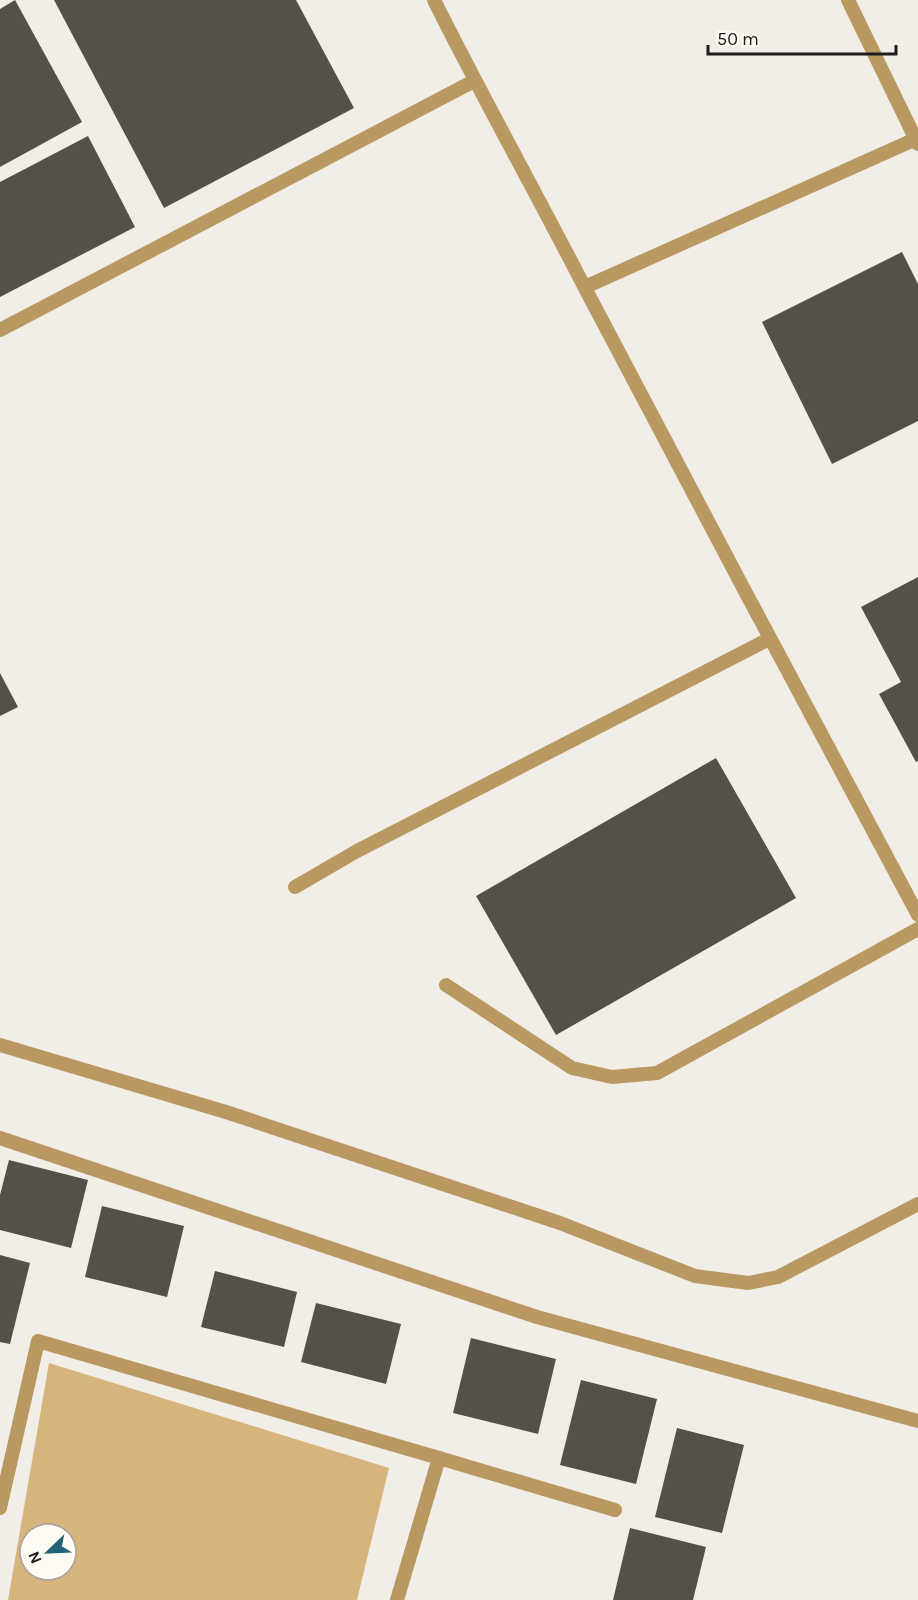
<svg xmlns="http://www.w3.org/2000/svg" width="918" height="1600" font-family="Karla,sans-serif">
<rect width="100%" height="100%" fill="#f1ede7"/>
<!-- green -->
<path fill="#d6b47d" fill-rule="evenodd" d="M49,1363L389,1468L357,1600H8ZM30,1534H66V1570H30Z"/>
<!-- building -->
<g fill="#54514b">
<path d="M15,0L82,122L0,167V9Z"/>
<path d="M54,0H296L354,108L164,208Z"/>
<path d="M88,136L135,227L0,297V182Z"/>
<path d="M902,252L918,284V421L832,464L762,322Z"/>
<path d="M918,577V761L916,762L879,694L901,682L861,607Z"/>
<path d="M0,673L18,707L0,716Z"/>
<path d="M716,758L796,898L556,1035L476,896Z"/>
<path d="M9,1160L88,1180L71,1248L0,1230V1195Z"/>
<path d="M102,1206L184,1226L167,1297L85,1277Z"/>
<path d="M0,1255L30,1263L10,1344L0,1342Z"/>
<path d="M215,1271L297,1292L284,1347L201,1327Z"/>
<path d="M316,1303L401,1324L386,1384L301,1362Z"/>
<path d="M471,1338L556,1359L538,1434L453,1413Z"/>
<path d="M581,1380L657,1399L636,1484L560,1465Z"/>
<path d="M677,1428L744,1445L722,1533L655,1517Z"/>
<path d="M630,1528L706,1547L693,1600H613Z"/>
</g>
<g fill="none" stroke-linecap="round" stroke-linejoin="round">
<!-- lane -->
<g stroke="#b99862" stroke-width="14">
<path d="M434,0C483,98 536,193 586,290C696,499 806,707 918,915"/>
<path d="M848,0L918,144"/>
<path d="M585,287L918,138"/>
<path d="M0,330L474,81"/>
<path d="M295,887L357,851L769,639"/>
<path d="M446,985L572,1068L612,1077L657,1073L918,929"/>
<path d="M0,1045L226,1112L560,1223L695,1276L748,1283L778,1277L918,1204"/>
<path d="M0,1138L537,1317L918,1421"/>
<path d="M439,1458L615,1510"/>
<path d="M0,1508L38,1341L439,1458L397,1600"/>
</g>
</g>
<!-- north arrow -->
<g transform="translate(48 1552) rotate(247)"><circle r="28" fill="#fefaf4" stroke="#a4a29d" stroke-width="1.5"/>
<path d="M0-4.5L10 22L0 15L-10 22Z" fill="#245f78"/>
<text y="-9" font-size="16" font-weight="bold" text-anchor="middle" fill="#1e1d1b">N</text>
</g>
<!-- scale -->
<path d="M708 45v9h188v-9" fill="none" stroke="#1e1d1b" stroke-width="3"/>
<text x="717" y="45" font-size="18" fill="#1e1d1b" stroke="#fefaf4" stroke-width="4.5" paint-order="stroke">50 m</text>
</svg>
